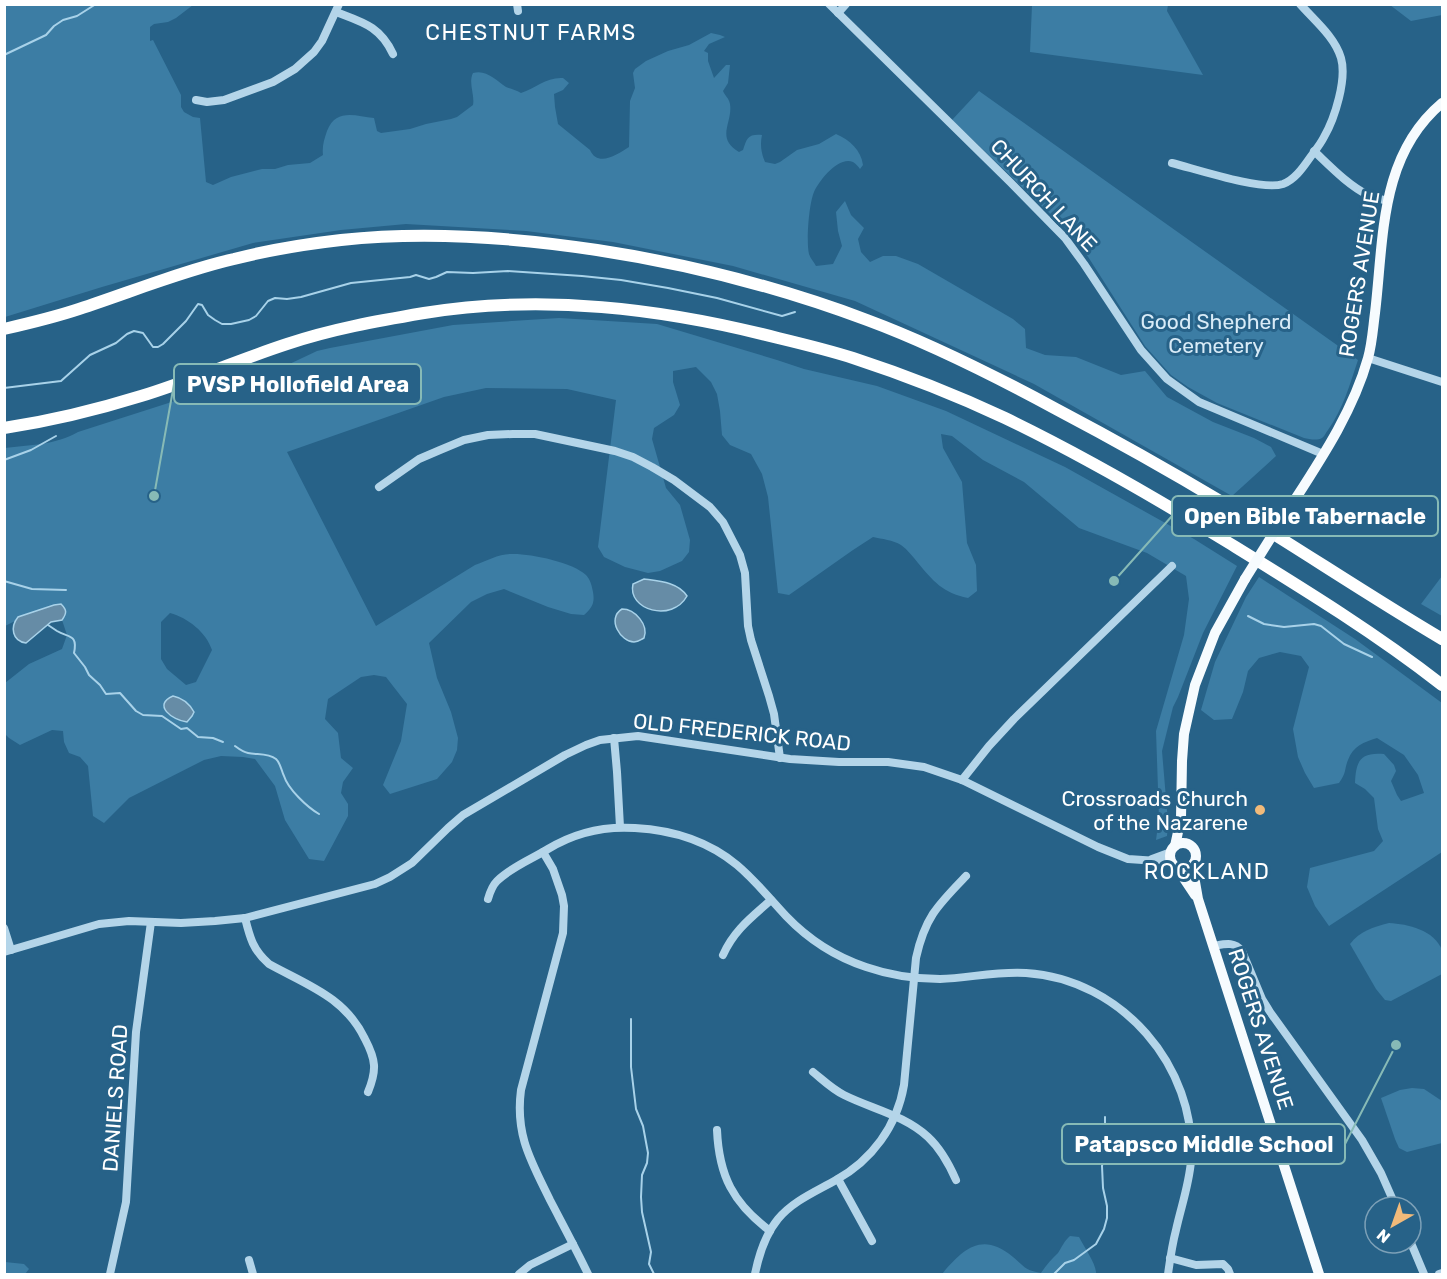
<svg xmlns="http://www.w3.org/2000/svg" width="1447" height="1279" font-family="Rubik,sans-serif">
<rect width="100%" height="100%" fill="#276288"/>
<!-- green -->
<g fill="#3c7da4" fill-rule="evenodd">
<path d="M5,4L193,5L176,18L168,22L154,24L150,27V41L153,40L181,95V107L184,112L193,117L200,118L206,182L213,185L231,177L262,169H275L288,165L310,163L323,155C322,146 324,140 327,131C336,108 355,116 374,118L377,131L381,133L410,129L426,124L451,119L457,117L473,105C475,95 468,83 473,73C486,69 496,80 506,87C511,89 516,90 521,93C536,88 546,77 563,78L569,83L563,90L554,94L555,107L558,124L590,150C598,168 618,154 629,147L630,101L635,88L633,73L635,69L646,61L668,51L689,45L711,33L720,35L725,37L709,44L704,51L708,53V61L714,78L726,65H730L728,83L723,91C725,96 729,98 730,104C733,123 715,138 739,152L743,150C747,138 748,134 762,135C760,144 761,153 765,162L775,164L780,162L797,150L819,144L836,134C850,140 861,150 863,165L860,169C858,166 856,164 853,162C838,156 819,181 814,192C809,203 806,242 809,254C810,258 814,262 816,266L833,264L842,246L838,231L836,212L845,201L851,215L864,228L858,239L861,252L870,262L883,256H896L918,264L1013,319L1025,329L1026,348L1045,355L1076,357L1121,375L1145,371L1167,397L1213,422L1254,438L1271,447L1276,456L1232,496L1034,384L855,301L733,266L613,242L526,231L406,224L341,230L253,243L102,287L5,317Z"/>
<path d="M1032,5H1168L1167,11L1203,75L1030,52Z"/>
<path d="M1390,5H1442V15L1411,21Z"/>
<path d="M979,91L1358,360C1350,384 1343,409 1328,430C1326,432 1325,436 1322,438C1317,441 1309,439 1304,438L1217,403L1188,387L1171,375L1145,346L1085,252L1065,228L952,120Z"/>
<path d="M559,318L657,324L777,360L804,369L877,386L946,411L1065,467L1194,539L1237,566L1203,633L1178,697L1173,707L1162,751L1168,822L1167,836L1156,840L1159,818L1156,731L1184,635L1189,599L1186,576L1147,553L1079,528L1024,482L983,460L952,436L941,434L943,448L962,482L967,543L976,565L977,591L968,598C943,593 933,581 918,563C913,557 908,550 901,545C893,540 882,539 873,537L853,550L789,595L778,593L768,497L762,474L751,454L730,445L722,435L720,411L717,394L711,382L696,367L673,371V382L680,405L674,415L654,428L652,439L666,488L680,505L690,540L689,552L682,561L660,571L648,573L625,567L604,557L598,547L616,400L567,389L486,388L444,397L287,452L376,626L475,565C486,561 499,554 511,554C528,553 573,562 586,575C590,579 592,586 593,592C595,603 592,608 584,615L571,614L548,607L504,589L487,594L471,602L429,643L437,678L451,712L458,738L457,750L452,762L437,779L390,794L383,785L401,741L407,704L386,677L374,675L361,677L328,699L325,719L338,733L341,758L353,768L343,782L341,793L348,804V816L324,861L309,859L285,820L275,786L255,759L243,757L221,756L204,760L129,798L104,823L93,816L88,766L80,757L69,753L64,742L63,731L52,730L20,745L9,738L5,734V683L29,664L62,649L67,635L62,620L66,613L18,617L15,621L5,626V448C29,445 56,445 78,432L234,382L281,368L317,351L330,348L453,325ZM170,613C188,618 206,632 212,650L196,682L186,685L167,669L161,659V622Z"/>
<path d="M1442,576V616L1421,604Z"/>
<path d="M1259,577L1355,639L1442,703V852L1329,926L1315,906L1307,887L1310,868L1374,851L1383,841L1378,829L1374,798L1365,789L1355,783C1356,761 1360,752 1384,754L1394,765L1396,771L1391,781L1397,795L1401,801L1424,793L1418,775L1404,755L1377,738C1364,742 1353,746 1348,760C1344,770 1347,772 1339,783L1314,788L1305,773L1298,757L1293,729L1309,667L1301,656L1280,652L1259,658L1248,671L1243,692L1232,719L1214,720L1201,710L1215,662L1246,597Z"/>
<path d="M1389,923C1408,924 1434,930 1442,950C1444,957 1443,967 1442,974L1391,1001L1385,1000L1376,989L1350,944C1360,931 1373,927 1389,923Z"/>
<path d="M1412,1088L1424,1089L1442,1101V1143L1407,1152L1399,1148L1395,1139L1381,1098L1400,1090Z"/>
<path d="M1070,1236L1079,1237C1084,1247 1097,1265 1096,1274H942C963,1249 982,1231 1013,1257C1025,1267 1024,1270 1041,1273C1046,1265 1052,1259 1058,1253C1062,1247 1064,1241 1070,1236Z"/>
<path d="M5,1262L24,1264L29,1269L25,1274H5Z"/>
</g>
<!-- water -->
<g fill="#668ca6" stroke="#a8d2e9" stroke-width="1.5">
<path d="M644,579C659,581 678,582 687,596C672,623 627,610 633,584Z"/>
<path d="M61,604C67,610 67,613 62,620L51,622L26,643C12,641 10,627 18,617L54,605Z"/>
<path d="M622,609C635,609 649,625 644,638C640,640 639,642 634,642C621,642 606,619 622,609Z"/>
<path d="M173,696C183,698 189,703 194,712L192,716L187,722C172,720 152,705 173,696Z"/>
</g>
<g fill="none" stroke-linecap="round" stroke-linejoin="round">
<!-- stream -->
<g stroke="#a8d2e9" stroke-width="2">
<path d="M4,55L46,35L54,26L63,20L77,16L96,4"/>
<path d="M4,388L61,381L90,355L116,343L127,334L134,331L143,333L153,347H158L163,344L186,321L198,304L202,305L208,315L215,320L222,324H231L249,320L256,316L268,301L275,298L287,299L301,297L351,283L410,277L416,275L429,279L436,277L447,272L473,273L508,271L582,276L621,280L668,288L717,298L782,316L795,312"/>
<path d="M4,460L31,450L56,436"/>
<path d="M4,581L32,589L66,590"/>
<path d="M1248,616L1264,624L1284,627L1314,624L1321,626L1344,644L1372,657"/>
<path d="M48,625C51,627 54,629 57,631C69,638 78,634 74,653L85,667L89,675L100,685L106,694L120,693L136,711L143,715L162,716L181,729L187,728L198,737L213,738L223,742"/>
<path d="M235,746C239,749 243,752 248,753C257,755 268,753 276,759C281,764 281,770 284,776C288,789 307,807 319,814"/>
<path d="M631,1019V1067L636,1109L643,1126L648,1153L647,1163L642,1175L641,1197L642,1212L651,1252L649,1264L654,1274"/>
<path d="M1054,1274L1065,1263L1074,1260L1096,1244L1104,1229L1107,1218V1206L1103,1188L1102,1166L1105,1149V1117"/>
</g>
<!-- minor -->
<g stroke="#b4d5e9" stroke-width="8">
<path d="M517,4L518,11"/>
<path d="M829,4L1010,182L1065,238L1084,264L1141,350L1167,379L1199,402L1323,454"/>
<path d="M336,12C362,22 380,26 393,54"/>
<path d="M838,13L846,4"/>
<path d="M196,100L207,102L224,100L273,82L295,69L314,52L322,41L339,4"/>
<path d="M1314,151C1331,167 1348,185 1368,195C1374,198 1381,199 1388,201"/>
<path d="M1172,163C1196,169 1261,191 1283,184C1294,180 1302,169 1309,159C1314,152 1320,145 1324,137C1335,118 1347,79 1341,58C1335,37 1314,20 1300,4"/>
<path d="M1368,358L1442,382"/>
<path d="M379,487L419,459L440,450L464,440L488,435L513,434H535L615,451L633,457L652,467L674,480L710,507L723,522L740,555L745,573L748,626L751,640L769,696L774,714L780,758"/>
<path d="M614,738L617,772L620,827"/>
<path d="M962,780L989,746L1014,719L1172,566"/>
<path d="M543,852L553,869L562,895L564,906L563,933L521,1090C515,1135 531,1161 550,1200C563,1225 576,1249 588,1274"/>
<path d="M1152,859L1171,852"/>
<path d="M488,899C490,892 492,886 497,881C511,867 532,859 548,849C574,833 605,826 635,828C672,830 708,841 737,865C755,880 770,899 786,916C808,939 836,957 866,967C889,975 916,979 940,979C969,978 997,971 1026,973C1121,979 1197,1066 1191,1161C1189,1185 1181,1207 1176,1230C1172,1245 1170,1260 1168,1274"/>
<path d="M245,918C250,938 253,950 269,964C307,985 345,997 365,1039C376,1060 377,1070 368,1092"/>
<path d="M4,928L11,950"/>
<path d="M1213,946C1225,944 1234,941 1242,951L1262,999L1270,1012L1362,1140L1381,1173L1396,1207"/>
<path d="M4,952L99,924L129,921L181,923L215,921L245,918L375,884L390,877L412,863L448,828L463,815L565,755L586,745L600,740L638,736L790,759L839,762H888L924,767L962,780L1098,847L1128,859L1172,862"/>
<path d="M723,955C734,930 752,917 771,900"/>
<path d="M813,1072C823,1080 832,1089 844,1095C872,1109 904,1115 928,1137C941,1149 949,1164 956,1180"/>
<path d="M717,1130C719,1176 733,1203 770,1231"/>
<path d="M838,1179L872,1241"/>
<path d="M1411,1243L1424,1274"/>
<path d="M1170,1258L1196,1265L1223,1264L1228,1269L1230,1274"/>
<path d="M249,1260L253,1274"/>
<path d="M110,1274L126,1202L136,1032L151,922"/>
<path d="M519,1274L530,1265L573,1244"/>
<path d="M755,1274C759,1254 765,1235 778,1219C793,1201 815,1192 836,1180C872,1160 897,1126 904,1085L916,958C925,917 938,905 966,876"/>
<path d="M1439,1274L1442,1273"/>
</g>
<!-- major -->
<g stroke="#f6fbfe" stroke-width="10">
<path d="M1285,515C1317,465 1352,415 1368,358C1372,344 1373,328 1375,313C1384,238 1379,156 1442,103"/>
<circle cx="1183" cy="856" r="13"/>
<path d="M1175,846L1181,818L1182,761L1184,734L1195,685L1215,633L1245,579"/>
<path d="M1194,863V876L1198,899L1319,1274"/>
<path d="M1177,868L1195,895"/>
</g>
<!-- highway -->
<g stroke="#fff" stroke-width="12">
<path d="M4,329C30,323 55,317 79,309C131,292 182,271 234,259C269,250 306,244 341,240C426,231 512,237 597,250C689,264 779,287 867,320C932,344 995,376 1056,409C1113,439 1170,471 1225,504C1298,548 1369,596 1442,639"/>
<path d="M4,428C50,421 96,410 141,396C190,381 238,360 287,344C332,329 377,321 424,313C543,294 661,308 778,338C803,344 828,350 853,358C905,375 956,395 1005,418C1082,455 1156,498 1229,543C1302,588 1374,632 1442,685"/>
</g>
<!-- major-bridge -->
<path stroke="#f6fbfe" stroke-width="10" d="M1245,579L1285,515"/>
</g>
<!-- markers -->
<circle fill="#f1ba7a" stroke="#276288" stroke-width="2" cx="1260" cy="810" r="6"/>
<g text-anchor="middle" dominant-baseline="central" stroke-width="6" stroke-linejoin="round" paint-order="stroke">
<!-- street labels -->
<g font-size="21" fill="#fff" stroke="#276288">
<text transform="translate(1044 195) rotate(47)">CHURCH LANE</text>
<text transform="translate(1359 274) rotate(-81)">ROGERS AVENUE</text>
<text transform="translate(742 732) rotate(6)">OLD FREDERICK ROAD</text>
<text transform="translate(1261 1029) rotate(72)">ROGERS AVENUE</text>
<text transform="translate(115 1098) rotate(-86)">DANIELS ROAD</text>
</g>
<!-- park labels -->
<g font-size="21" fill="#d8ebf7" stroke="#276288">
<text x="1216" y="321">Good Shepherd<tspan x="1216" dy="24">Cemetery</tspan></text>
</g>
<!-- poi labels -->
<g font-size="21" fill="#fff" stroke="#276288" text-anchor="end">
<text x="1248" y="798">Crossroads Church<tspan x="1248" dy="24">of the Nazarene</tspan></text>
</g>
<!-- neighbourhood labels -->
<g font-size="22" letter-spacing="1.5" fill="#fff" stroke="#276288">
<text x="531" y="32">CHESTNUT FARMS</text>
<text x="1207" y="871">ROCKLAND</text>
</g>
</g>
<!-- callouts -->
<path fill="none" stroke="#87bab6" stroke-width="2" d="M154 496L174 384M1114 581L1172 516M1396 1045L1345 1144"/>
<g fill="#87bab6" stroke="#276288" stroke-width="2">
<circle cx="154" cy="496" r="6"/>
<circle cx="1114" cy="581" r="6"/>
<circle cx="1396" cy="1045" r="6"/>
</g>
<g fill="#276288" stroke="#87bab6" stroke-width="2">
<rect x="174" y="364" width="247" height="40" rx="6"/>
<rect x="1172" y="496" width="266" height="40" rx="6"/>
<rect x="1062" y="1124" width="283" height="40" rx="6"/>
</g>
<g font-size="22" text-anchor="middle" font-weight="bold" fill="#fff">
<text x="298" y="392">PVSP Hollofield Area</text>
<text x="1305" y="524">Open Bible Tabernacle</text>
<text x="1204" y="1152">Patapsco Middle School</text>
</g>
<!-- border -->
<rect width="1447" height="1279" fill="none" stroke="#ffffff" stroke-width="12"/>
<!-- north arrow -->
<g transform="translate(1393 1225) rotate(220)"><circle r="28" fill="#276288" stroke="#7da1b8" stroke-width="1.5"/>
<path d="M0-4.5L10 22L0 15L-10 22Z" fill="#f1ba7a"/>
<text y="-9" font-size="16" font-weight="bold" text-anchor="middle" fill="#ffffff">N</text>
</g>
</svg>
